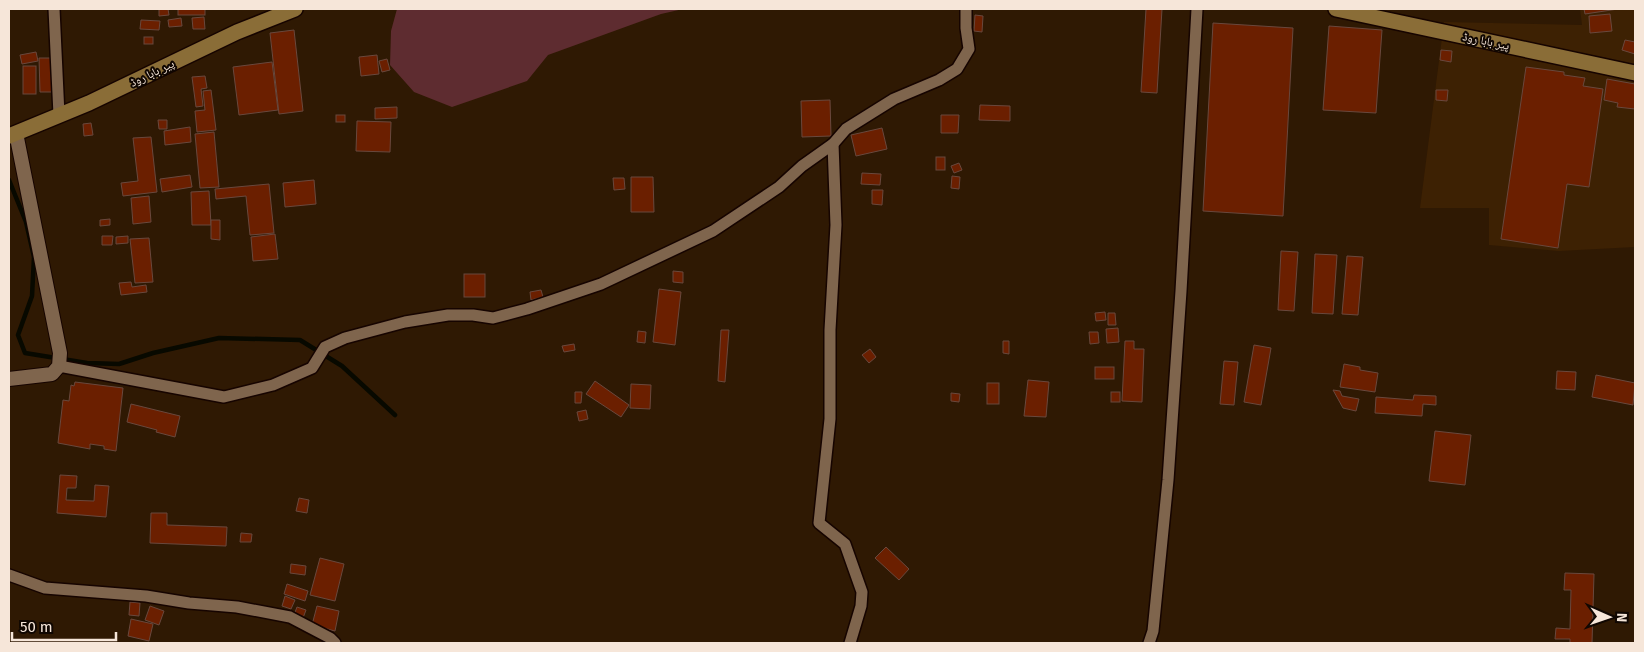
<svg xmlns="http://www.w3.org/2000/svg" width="1644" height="652" font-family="'Fira Sans','Noto Naskh Arabic',sans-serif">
<rect width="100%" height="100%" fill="#2f1903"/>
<!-- built -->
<path fill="#3d2103" d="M1580,9H1635V247L1559,251L1489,245V208H1420L1444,22L1582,25Z"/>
<!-- green -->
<path fill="#5e2c30" d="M397,9H683L661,14L548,55L527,81L452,107L414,92L390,65L391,31Z"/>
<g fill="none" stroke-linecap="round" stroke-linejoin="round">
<!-- stream -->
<path stroke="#080900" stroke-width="4.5" d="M9,180L26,222L34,257L32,296L18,335L25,353L87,363L119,364L153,353L219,338L300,340L342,366L395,415"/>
</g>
<!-- building -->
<g fill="#6b1f00" stroke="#69483d">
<path d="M159,9H168L169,15L159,16Z"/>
<rect x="178" y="9" width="27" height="6"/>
<path d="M1146,9H1162L1157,93L1141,92Z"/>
<path d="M1584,9H1618L1585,14Z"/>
<path d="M1610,14L1612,31L1590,33L1589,16Z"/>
<path d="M975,15L983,16L982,32L974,31Z"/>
<path d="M204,17L205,29H193L192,18Z"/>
<path d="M181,18L182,26L169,27L168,20Z"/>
<path d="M141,20L160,21L159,30L140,29Z"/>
<path d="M1213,23L1293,28L1283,216L1203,211Z"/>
<path d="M1329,26L1382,30L1376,113L1323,110Z"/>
<path d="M294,30L303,111L279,114L270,33Z"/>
<rect x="144" y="37" width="9" height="7"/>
<path d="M1625,40L1635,42V54L1622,50Z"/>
<path d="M1441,50L1452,51L1451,62L1440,60Z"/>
<path d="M36,52L38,61L22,64L20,55Z"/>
<path d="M377,55L379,74L361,76L359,57Z"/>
<path d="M39,58H54V92H40Z"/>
<path d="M387,59L390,70L382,72L379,61Z"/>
<path d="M272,62L278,110L239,115L233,67Z"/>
<rect x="23" y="66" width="13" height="28"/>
<path d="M1526,67L1564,72V75L1585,78L1583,86L1603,89L1589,187L1567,184L1558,248L1501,239Z"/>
<path d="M205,76L207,88L201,89L203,106L196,107L192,77Z"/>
<path d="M1607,79L1635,84V109L1617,107L1618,103L1604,100Z"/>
<path d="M211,90L216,130L197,132L195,111L205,110L203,91Z"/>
<path d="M1436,90H1448L1447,101L1436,100Z"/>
<path d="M830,100L831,136L802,137L801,101Z"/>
<path d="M980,105L1010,106V121L979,120Z"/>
<path d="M397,107V118L375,119V108Z"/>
<rect x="336" y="115" width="9" height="7"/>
<path d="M941,115H959L958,133H941Z"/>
<path d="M158,120H167V129H159Z"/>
<path d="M357,121L391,122L390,152L356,151Z"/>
<path d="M91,123L93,135L84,136L83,124Z"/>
<path d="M190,127L191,142L165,145L164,131Z"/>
<path d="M882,128L887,149L856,156L851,135Z"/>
<path d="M214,132L219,187L200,188L195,134Z"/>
<path d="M151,137L157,192L123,196L121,183L138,181L133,138Z"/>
<rect x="936" y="157" width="9" height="13"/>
<path d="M959,163L962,170L954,173L951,166Z"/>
<path d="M862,173L881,174L880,185L861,184Z"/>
<path d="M190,175L192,187L162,192L160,179Z"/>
<path d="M952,176L960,177L959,189L951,188Z"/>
<path d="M631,177H653L654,212H631Z"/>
<path d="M613,178H624L625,189L614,190Z"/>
<path d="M314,180L316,204L285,207L283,183Z"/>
<path d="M269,184L274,233L250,235L246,196L216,199L215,189Z"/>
<path d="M872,190H883L882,205L872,204Z"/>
<path d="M209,191L211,225H192L191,192Z"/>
<path d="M149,196L151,222L133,224L131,198Z"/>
<path d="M110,219V225L100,226V220Z"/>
<path d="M211,220H220V240L211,239Z"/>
<path d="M275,234L278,259L253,261L251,237Z"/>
<path d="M102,236H113L112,245H102Z"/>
<path d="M128,236V243L116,244V237Z"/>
<path d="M149,238L153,282L135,283L130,239Z"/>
<path d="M1281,251L1298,252L1294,311L1278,310Z"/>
<path d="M1315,254L1337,255L1333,314L1312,313Z"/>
<path d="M1347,256L1363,257L1358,315L1342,314Z"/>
<path d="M673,271L683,272V283L673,282Z"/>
<rect x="464" y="274" width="21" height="23"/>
<path d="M131,282L132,287L146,285L147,292L121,295L119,283Z"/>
<path d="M659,289L681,292L675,345L653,342Z"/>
<path d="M541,290L543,297L531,300L530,292Z"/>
<path d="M1105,312L1106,320L1096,321L1095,313Z"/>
<path d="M1108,313H1115L1116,325H1108Z"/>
<path d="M1118,328L1119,342L1107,343L1106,329Z"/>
<path d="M721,330H729L725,382L718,381Z"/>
<path d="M638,331L646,332L645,343L637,342Z"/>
<path d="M1089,332H1098L1099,343L1090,344Z"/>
<path d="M1003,341H1009V354L1003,353Z"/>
<path d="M1125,341H1134V349H1144L1142,402L1122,401Z"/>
<path d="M574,344L575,350L564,352L562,346Z"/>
<path d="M1254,345L1271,348L1261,405L1244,402Z"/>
<path d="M870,349L876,357L869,363L862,355Z"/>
<path d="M1224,361L1238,362L1234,405L1220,404Z"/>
<path d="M1344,364L1360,367V370L1378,373L1375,392L1340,387Z"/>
<rect x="1095" y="367" width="19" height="12"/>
<path d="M1557,371L1576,372L1575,390L1556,389Z"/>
<path d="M1596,375L1635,383L1633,405L1592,397Z"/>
<path d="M1028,380L1049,382L1046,417L1024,416Z"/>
<path d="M595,381L629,405L621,417L586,394Z"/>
<path d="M75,382L123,388L116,451L104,449V446L90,444V449L58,443L63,400L69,401L71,385L74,386Z"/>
<rect x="987" y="383" width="12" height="21"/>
<path d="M631,384L651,385L650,409L630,408Z"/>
<path d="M1333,390L1340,391L1342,396L1359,399L1356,411L1343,408Z"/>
<path d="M575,392H582L581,403H575Z"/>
<rect x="1111" y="392" width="9" height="10"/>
<path d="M951,393L960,394L959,402L951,401Z"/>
<path d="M1414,395L1436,396V405L1423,404L1422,416L1375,413L1376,397L1413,400Z"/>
<path d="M131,404L180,416L175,437L156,432L157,430L127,422Z"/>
<path d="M586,410L588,419L579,421L577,412Z"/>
<path d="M1435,431L1471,435L1465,485L1429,481Z"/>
<path d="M60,475L77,476L76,488H67L66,500L94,501L95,485L109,486L106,517L57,513Z"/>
<path d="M299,498L309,500L307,513L296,511Z"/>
<path d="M151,513H167V525L227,527L226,546L150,543Z"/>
<path d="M241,533L252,534L251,542H240Z"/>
<path d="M886,547L909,569L899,580L875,558Z"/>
<path d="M320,558L344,564L335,601L310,595Z"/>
<path d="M291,564L306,566L305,575L290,573Z"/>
<path d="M1565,573L1594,574L1592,643H1570V639H1555L1556,628L1570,629L1571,590H1564Z"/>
<path d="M287,584L308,591L305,601L284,594Z"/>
<path d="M285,596L295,600L291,609L282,606Z"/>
<path d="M130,602L140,603L139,616L129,615Z"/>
<path d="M150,606L164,611L159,625L145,620Z"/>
<path d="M317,606L339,611L335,631L312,625Z"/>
<path d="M297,607L306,610L303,618L294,615Z"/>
<path d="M131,619L153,624L149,641L128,636Z"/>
</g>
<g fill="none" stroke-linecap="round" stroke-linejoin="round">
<!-- minor casing -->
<g stroke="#160400" stroke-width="14">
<g id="minor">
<path d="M54,9L59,115"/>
<path d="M833,144L836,225L830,330V419L819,523L845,544L862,592L861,606L850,643"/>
<path d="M59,366L224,397L273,385L312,368L325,347L345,338L405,322L448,315H473L493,318L527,309L601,284L713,231L779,187L802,166L833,144L846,129L894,99L939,80L957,69L969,49L966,28V9"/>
<path d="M9,575L45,588L146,596L189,603L237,607L290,617L330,638L335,643"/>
<path d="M1149,643L1153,631L1168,480L1181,291L1197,9"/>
</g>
</g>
<!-- tertiary casing -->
<g stroke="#160400" stroke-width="16">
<path id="tertiary" d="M9,379L52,374L59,366L60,353L16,133"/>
</g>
<!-- secondary casing -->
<g stroke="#160400" stroke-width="18">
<g id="secondary">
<path d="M1336,9L1635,73"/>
<path d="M9,136L89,103L237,32L295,9"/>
</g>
</g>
<!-- minor -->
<use href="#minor" stroke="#7f654d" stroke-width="11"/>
<!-- tertiary -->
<use href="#tertiary" stroke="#7f654d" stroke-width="14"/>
<!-- secondary -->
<use href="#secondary" stroke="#8a6d37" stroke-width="15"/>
</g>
<g text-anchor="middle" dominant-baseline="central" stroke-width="4" stroke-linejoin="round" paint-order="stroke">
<!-- street labels -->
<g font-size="12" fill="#f6e6d9" stroke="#100702">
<text transform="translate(1486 41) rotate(12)">پیر بابا روڈ</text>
<text transform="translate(152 73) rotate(-26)">پیر بابا روڈ</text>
</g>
</g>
<!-- border -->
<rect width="1644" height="652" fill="none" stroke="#f6e6d9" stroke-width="20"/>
<!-- north arrow -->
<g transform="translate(1609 617) rotate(92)" stroke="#100702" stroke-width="4" paint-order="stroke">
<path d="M0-4L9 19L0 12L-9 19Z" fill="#f6e6d9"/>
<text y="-8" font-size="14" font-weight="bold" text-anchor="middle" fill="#f6e6d9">N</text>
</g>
<!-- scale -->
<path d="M12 632v8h104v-8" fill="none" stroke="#f6e6d9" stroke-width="2.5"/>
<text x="20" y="632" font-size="15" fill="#f6e6d9" stroke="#100702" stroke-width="4" paint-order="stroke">50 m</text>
</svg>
